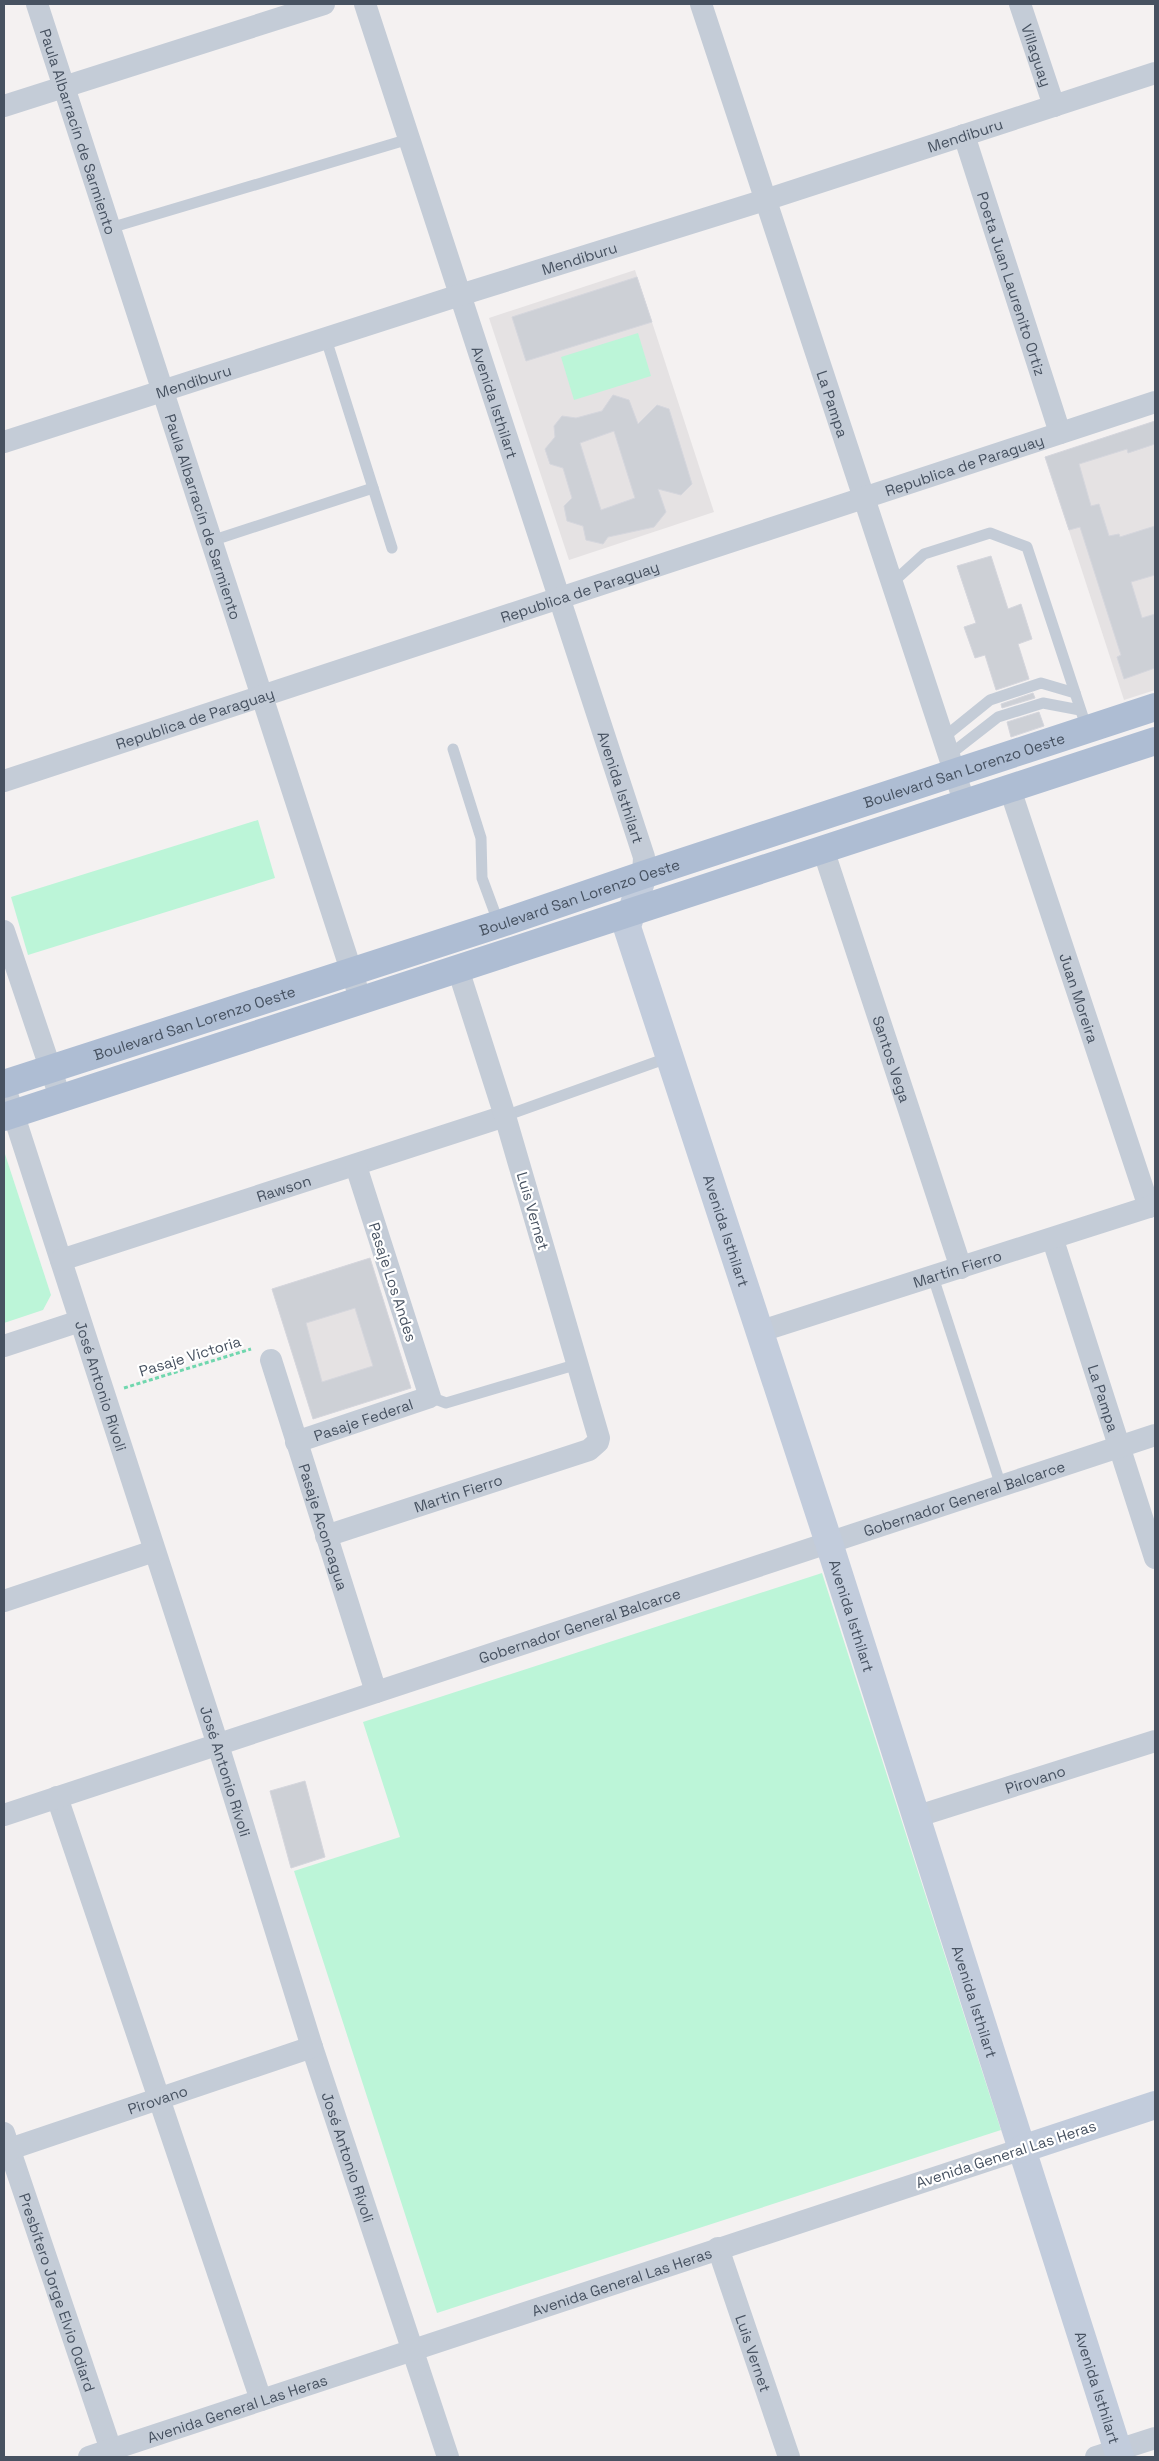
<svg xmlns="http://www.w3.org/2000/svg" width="1159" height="2461" font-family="'Space Grotesk',sans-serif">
<rect width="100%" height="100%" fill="#f4f1f1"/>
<!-- education -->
<g fill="#e5e2e3">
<path d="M635,270L714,512L569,560L489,318Z"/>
<path d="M1155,422V690L1124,700L1045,457Z"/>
<path d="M370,1258L411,1388L313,1419L272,1289Z"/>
</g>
<!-- green -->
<g fill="#bcf5d8">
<path d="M638,333L651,376L574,400L561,357Z"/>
<path d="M258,820L275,878L28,955L11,897Z"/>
<path d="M4,1151L51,1295L43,1310L4,1323Z"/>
<path d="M822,1573L1001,2130L437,2313L294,1871L400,1837L363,1722Z"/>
</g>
<!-- building -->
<g fill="#cdd0d6" stroke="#d5d6dd" fill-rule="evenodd">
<path d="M637,277L652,322L526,361L512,317Z"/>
<path d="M613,395L629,400L638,424L657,405L669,409L692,484L681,495L658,489L666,512L654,527L608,537L603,544L586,540L583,526L567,521L564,506L572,498L563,468L550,464L545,449L555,437L554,426L562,416L576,418L602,411ZM614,431L635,498L601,510L580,443Z"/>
<path d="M1155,421V444L1128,453L1127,449L1079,464L1091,506L1099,504L1109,536L1119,534L1120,537L1155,526V575L1131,582L1142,618L1155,614V668L1124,679L1117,657L1121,655L1080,527L1069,530L1045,457Z"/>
<path d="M991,556L1008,609L1021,604L1032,639L1018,644L1029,679L996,690L985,655L975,658L964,627L976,623L957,566Z"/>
<path d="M1033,693L1035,698L1002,708L1001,704Z"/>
<path d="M1039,712L1044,726L1011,737L1007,722Z"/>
<path d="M370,1258L411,1388L313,1419L272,1289ZM355,1308L373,1366L322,1382L306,1323Z"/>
<path d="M305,1781L325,1857L291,1868L270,1791Z"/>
</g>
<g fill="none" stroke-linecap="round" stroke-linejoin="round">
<!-- path -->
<path stroke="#70d7ae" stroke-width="3" stroke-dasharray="4 2.5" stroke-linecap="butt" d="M124,1388L251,1349"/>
<!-- lane -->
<g stroke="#c4ccd7" stroke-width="11">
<path d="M110,228L409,139"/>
<path d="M326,339L392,548"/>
<path d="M211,541L373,488"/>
<path d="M891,584L924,554L990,533L1027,547L1087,729"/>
<path d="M943,738L990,700L1041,683L1075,693"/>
<path d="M453,749L481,838L482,878L499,924"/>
<path d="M948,756L998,717L1043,703L1080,710"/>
<path d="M505,1116L670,1057"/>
<path d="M933,1277L1001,1486"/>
<path d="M430,1397L446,1403L578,1364"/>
</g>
<!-- street -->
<g stroke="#c4ccd7" stroke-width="22">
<path id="s1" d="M37,4L361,1001"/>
<path id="s2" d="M365,4L644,857L643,875"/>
<path id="s3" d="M701,4L965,804"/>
<path id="s4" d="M1020,4L1054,106"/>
<path d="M4,106L324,4"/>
<path id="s5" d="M964,135L1060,433"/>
<path id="s6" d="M4,442L460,295L765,200L1155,73"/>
<path id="s7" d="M4,781L1155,402"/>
<path id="s8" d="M1010,789L1149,1207"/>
<path id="s9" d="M823,849L961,1268"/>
<path d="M4,931L60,1097"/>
<path id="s10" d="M4,1085L218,1745L312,2047L448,2457"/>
<path id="s11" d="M1053,1240L1155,1558"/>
<path id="s12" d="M61,1260L505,1116"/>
<path id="s13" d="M761,1331L1155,1205"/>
<path d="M4,1346L80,1321"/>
<path id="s14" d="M271,1360L376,1692"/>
<path id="s15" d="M296,1442L430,1397L356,1166"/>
<path id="s16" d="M326,1536L589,1450L598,1442L599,1438L505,1116L458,969"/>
<path d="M4,1601L154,1551"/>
<path d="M57,1797L261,2400"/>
<path id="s17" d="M4,1815L1155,1435"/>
<path id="s18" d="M915,1817L1155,1741"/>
<path id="s19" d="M4,2133L111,2450"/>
<path id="s20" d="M4,2151L312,2047"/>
<path id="s21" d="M718,2248L789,2457"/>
<path id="s22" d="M89,2457L1022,2149"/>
<path d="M1096,2457L1155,2438"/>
</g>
<!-- secondary -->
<g stroke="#c2ccdc" stroke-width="28">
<path id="s23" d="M643,875L627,927L829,1543L1120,2457"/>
<path d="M1022,2149L1155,2105"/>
</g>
<!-- primary -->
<g stroke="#aebdd3" stroke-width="28">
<path id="s24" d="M4,1084L499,924L643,875L1155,707"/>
<path d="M4,1117L1155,741"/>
</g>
</g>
<g text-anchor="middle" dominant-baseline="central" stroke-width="4.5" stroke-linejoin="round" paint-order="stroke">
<!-- street labels -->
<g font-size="15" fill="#475261" stroke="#fff">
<text stroke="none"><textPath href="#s4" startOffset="54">Villaguay</textPath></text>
<text stroke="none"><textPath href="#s1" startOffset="134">Paula Albarracín de Sarmiento</textPath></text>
<text stroke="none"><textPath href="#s6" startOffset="1009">Mendiburu</textPath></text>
<text stroke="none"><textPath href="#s6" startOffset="604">Mendiburu</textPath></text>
<text stroke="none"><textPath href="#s5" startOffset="156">Poeta Juan Laurenito Ortiz</textPath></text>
<text stroke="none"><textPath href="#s6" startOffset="199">Mendiburu</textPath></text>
<text stroke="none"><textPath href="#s2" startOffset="419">Avenida Isthilart</textPath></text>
<text stroke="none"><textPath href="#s3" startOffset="421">La Pampa</textPath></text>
<text stroke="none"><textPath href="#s7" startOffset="1011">Republica de Paraguay</textPath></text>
<text stroke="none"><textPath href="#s1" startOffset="539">Paula Albarracín de Sarmiento</textPath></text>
<text stroke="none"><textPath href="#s7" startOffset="606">Republica de Paraguay</textPath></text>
<text stroke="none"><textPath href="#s7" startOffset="201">Republica de Paraguay</textPath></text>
<text stroke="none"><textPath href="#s24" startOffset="1010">Boulevard San Lorenzo Oeste</textPath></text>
<text stroke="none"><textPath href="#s2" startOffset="824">Avenida Isthilart</textPath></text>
<text stroke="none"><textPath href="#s24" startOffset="605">Boulevard San Lorenzo Oeste</textPath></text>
<text stroke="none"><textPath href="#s8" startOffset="220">Juan Moreira</textPath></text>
<text stroke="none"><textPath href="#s24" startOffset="200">Boulevard San Lorenzo Oeste</textPath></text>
<text stroke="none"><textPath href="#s9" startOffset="221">Santos Vega</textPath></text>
<text stroke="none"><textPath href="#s12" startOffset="234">Rawson</textPath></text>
<text transform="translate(533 1211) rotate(74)">Luis Vernet</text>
<text stroke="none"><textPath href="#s23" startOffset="374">Avenida Isthilart</textPath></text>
<text stroke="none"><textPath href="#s13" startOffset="206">Martín Fierro</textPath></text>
<text transform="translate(393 1282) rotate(72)">Pasaje Los Andes</text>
<text transform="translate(190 1356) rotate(-17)">Pasaje Victoria</text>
<text stroke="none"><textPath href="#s10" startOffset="316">José Antonio Rívoli</textPath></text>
<text stroke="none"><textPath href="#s11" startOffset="166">La Pampa</textPath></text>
<text stroke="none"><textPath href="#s15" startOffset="71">Pasaje Federal</textPath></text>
<text stroke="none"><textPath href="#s16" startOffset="139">Martin Fierro</textPath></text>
<text stroke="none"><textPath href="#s17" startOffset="1011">Gobernador General Balcarce</textPath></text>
<text stroke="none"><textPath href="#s14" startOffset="175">Pasaje Aconcagua</textPath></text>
<text stroke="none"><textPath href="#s23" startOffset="779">Avenida Isthilart</textPath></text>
<text stroke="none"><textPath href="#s17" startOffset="606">Gobernador General Balcarce</textPath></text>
<text stroke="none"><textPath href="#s10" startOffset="721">José Antonio Rívoli</textPath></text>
<text stroke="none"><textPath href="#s18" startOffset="126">Pirovano</textPath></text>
<text stroke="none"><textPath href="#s23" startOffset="1184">Avenida Isthilart</textPath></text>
<text stroke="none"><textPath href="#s20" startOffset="162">Pirovano</textPath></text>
<text transform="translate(1006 2154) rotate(-18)">Avenida General Las Heras</text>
<text stroke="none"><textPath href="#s10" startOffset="1126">José Antonio Rívoli</textPath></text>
<text stroke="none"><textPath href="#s22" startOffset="561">Avenida General Las Heras</textPath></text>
<text stroke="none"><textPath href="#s19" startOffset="168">Presbítero Jorge Elvio Odiard</textPath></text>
<text stroke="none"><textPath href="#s21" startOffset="111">Luis Vernet</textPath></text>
<text stroke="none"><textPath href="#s23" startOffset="1589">Avenida Isthilart</textPath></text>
<text stroke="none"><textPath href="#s22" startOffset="156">Avenida General Las Heras</textPath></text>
</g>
</g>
<!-- border -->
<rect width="1159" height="2461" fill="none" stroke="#475261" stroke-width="10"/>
</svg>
